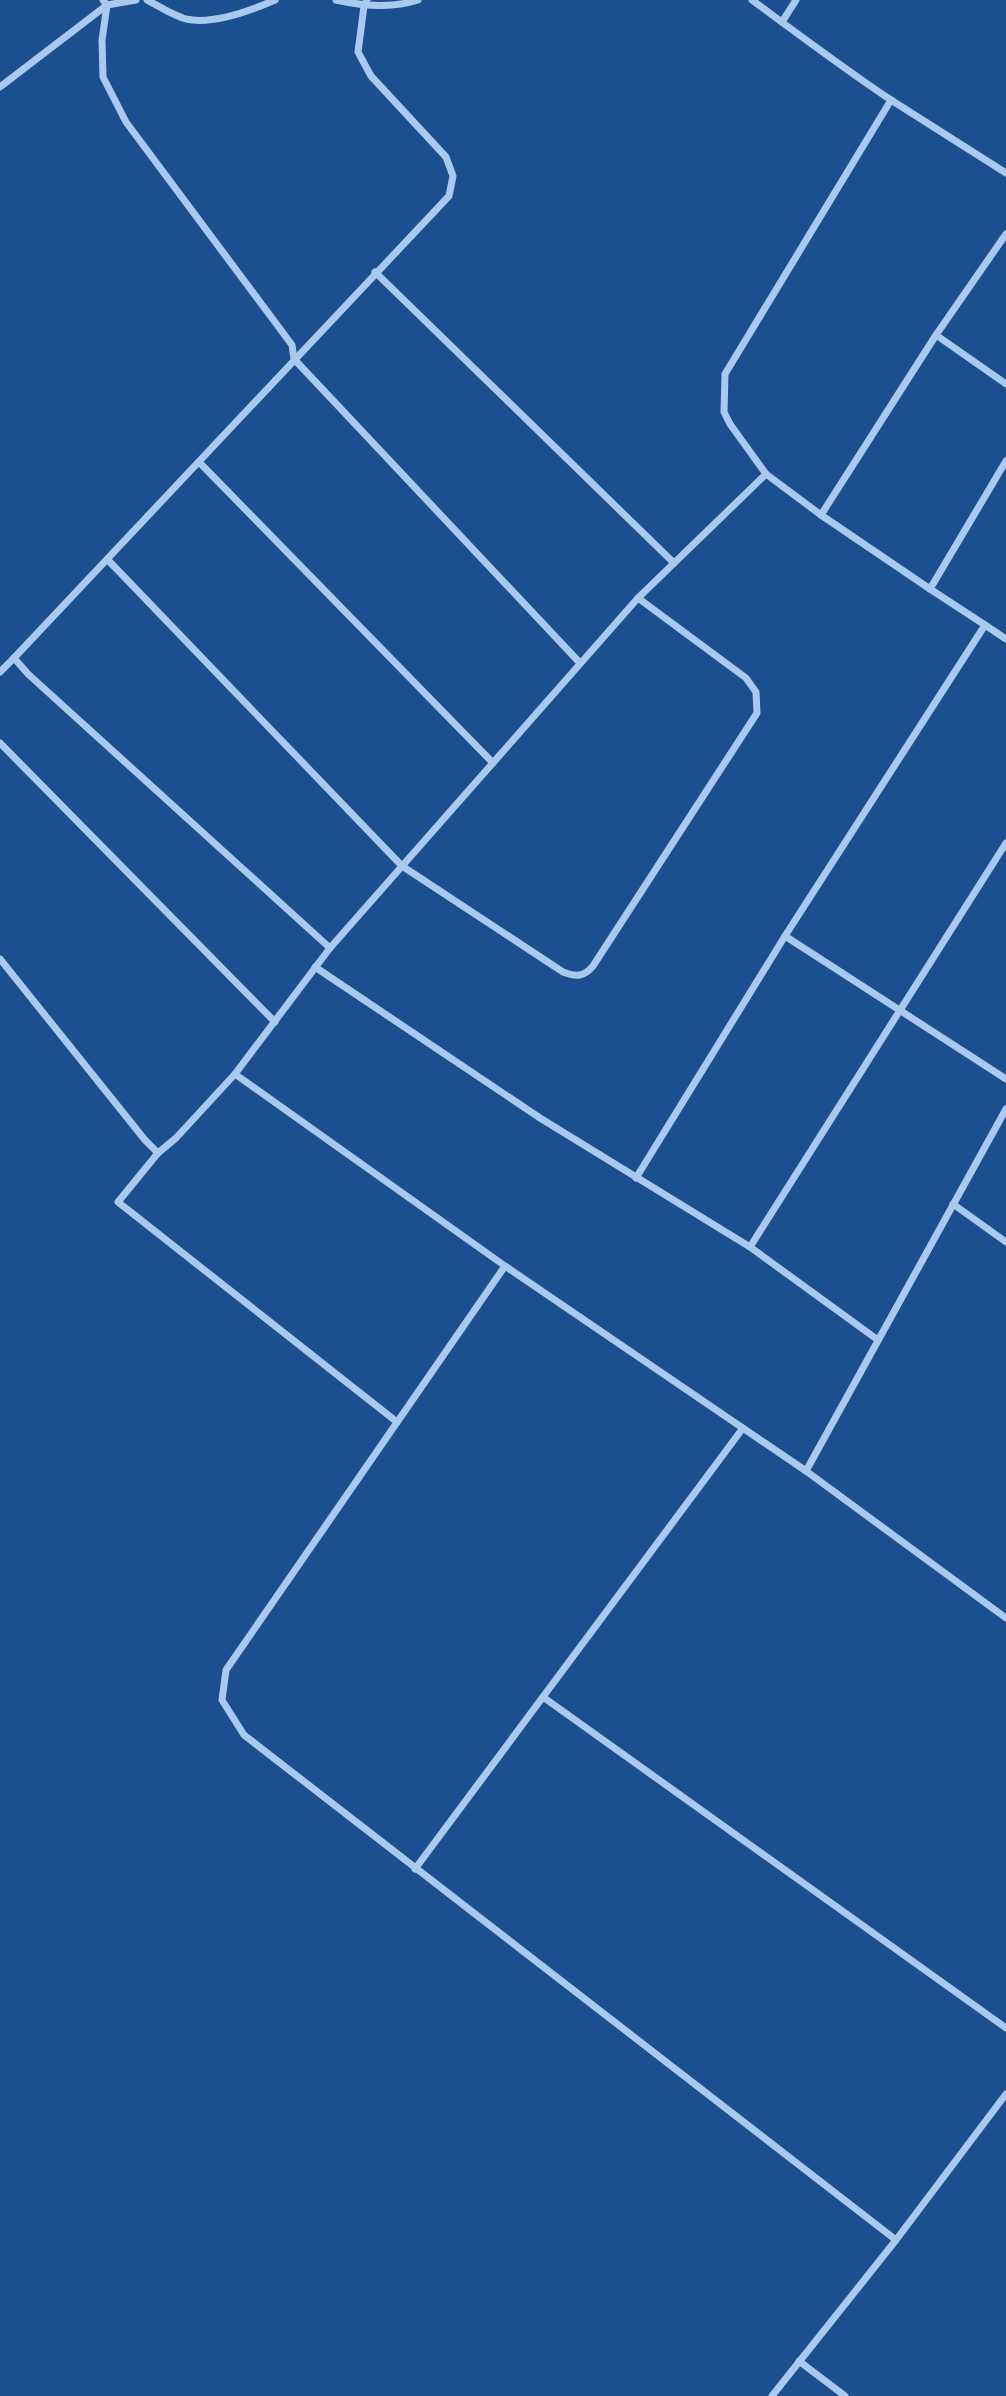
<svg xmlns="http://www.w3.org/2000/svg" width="1006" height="2396" font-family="'Space Grotesk',sans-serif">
<rect width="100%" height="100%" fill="#1b4f8f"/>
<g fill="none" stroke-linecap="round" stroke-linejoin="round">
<!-- minor -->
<g stroke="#a9c9ee" stroke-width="7">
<path d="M103,0L107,5L102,40L103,77L126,122L292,345L294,359L580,663"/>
<path d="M147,0C159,6 172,15 186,19C213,25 250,11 275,0"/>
<path d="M336,0C363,6 391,9 418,0"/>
<path d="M752,0C798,34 843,68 891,100L725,374L724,412L730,424L766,474"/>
<path d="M782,22L796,0"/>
<path d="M0,87L107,5L136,0"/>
<path d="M891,100L1006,173"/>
<path d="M375,272L674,563"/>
<path d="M936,335L1006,384"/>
<path d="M199,462L493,763"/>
<path d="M821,515L936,335L1006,234"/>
<path d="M108,560L402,866L563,972C576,977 584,977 593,966L757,713L756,692L746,678L638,598"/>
<path d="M985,625L930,589L1006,461"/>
<path d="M0,672L14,658"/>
<path d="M0,743L275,1022"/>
<path d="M785,936L1006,1079"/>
<path d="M330,948L28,674L14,658L449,196L453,176L446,157L371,76L358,52L364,6L367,0"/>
<path d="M0,959L145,1140L158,1153L176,1138L235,1074L330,948L638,598L766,474L821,515L930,589"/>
<path d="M315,967L540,1118L750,1247L878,1340"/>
<path d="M235,1074L505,1266L806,1471"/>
<path d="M1006,1109L806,1471L1006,1618"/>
<path d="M158,1153L118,1202L397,1422"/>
<path d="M636,1178L785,936L985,625L1006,639"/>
<path d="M953,1204L1006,1242"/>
<path d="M750,1247L1006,843"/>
<path d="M505,1266L226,1670L222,1700L244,1735L896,2240"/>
<path d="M543,1697L1006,2028"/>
<path d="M415,1869L743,1428"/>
<path d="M799,2361L845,2396"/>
<path d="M772,2396L896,2240L1006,2094"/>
</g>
</g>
</svg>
